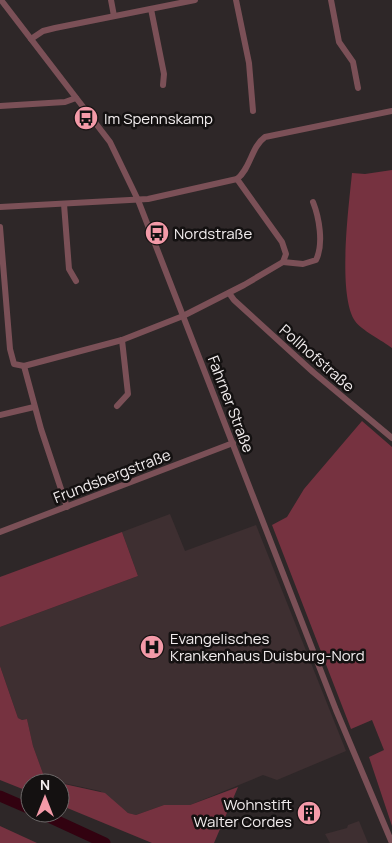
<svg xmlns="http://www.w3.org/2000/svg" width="392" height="843" font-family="Manrope,sans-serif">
<rect width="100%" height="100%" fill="#2e2728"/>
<!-- built -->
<g fill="#3e2f31">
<path d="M170,514L185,551L256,525L346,751L277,780L263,775L190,805H164L136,815L128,813L100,791L45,779L33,746L27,719L22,720L18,718L0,666V627L138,576L122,532Z"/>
<path d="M359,821L368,843H330L325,834L347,828L348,825Z"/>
</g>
<!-- green -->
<g fill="#763240">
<path d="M392,170V348C383,341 361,330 355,321C337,294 349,205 352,173L365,174Z"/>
<path d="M362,421L392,447V826L369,757L384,750L372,720L351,729L272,525L287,517L304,489Z"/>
<path d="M122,532L138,576L0,627V577Z"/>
<path d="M0,666L18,718L22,720L27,719L33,746L45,779L58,777L64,784L105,793L128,813L136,815L164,805H190L238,787L214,843H152L60,805V783H30V792L0,780Z"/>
<path d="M0,826L37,843H0Z"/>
</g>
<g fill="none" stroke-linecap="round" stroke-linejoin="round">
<!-- river -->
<g stroke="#320210" stroke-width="11">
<path d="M0,796L30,809"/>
<path d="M40,813L105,843"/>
</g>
<!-- minor -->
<g stroke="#7b5057" stroke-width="6">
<path d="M1,0L110,142L138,200L336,710L392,843"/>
<path d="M111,0L114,16"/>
<path d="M236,0L249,63L253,111"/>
<path d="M331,0L339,42L353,62L358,88"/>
<path d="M151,9L164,74L163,85"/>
<path d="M31,39L43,31L55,28L195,0"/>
<path d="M0,106L65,102L76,98"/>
<path d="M64,204L69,269L76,281"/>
<path d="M0,207L148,199L237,179C251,168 251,147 265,137L392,111"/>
<path d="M0,227L10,349L14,364L24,366L122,340L183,316L244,285L283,262L286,254L282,242L237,179"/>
<path d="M283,262L303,264L316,260C324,244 319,217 313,202"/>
<path d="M229,293L234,300L313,372L392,438"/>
<path d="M24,366L41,429L67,507"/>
<path d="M117,406L128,394L122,340"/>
<path d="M0,415L34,407"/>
<path d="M0,532L233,443"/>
</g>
</g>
<!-- icons -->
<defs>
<g id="bus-disc" transform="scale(1.25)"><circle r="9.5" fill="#f39aa8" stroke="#141111"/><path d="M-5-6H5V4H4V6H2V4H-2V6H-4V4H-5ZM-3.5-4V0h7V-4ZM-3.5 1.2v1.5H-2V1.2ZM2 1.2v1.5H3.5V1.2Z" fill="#111"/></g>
<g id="hospital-disc" transform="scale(1.25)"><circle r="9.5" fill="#f39aa8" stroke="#141111"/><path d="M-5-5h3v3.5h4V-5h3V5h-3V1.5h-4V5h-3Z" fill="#111"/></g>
<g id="building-disc" transform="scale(1.25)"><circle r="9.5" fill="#f39aa8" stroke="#141111"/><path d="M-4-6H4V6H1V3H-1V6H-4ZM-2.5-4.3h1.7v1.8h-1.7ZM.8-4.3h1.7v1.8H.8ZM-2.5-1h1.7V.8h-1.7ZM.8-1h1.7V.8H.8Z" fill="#111"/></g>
</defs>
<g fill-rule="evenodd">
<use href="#bus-disc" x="86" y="118"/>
<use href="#bus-disc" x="157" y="233"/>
<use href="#hospital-disc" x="152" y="647"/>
<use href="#building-disc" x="309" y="813"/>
</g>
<g text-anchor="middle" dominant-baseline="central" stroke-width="5" stroke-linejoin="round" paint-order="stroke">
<!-- poi labels -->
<g font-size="15" fill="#f2edee" stroke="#141111" text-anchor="start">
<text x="104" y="118">Im Spennskamp</text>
<text x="174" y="233">Nordstraße</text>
<text x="170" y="638">Evangelisches<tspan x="170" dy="17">Krankenhaus Duisburg-Nord</tspan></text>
<text x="292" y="804" text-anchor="end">Wohnstift<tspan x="292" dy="17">Walter Cordes</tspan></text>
</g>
<!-- street labels -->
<g font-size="15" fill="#f2edee" stroke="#141111">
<text transform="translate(317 358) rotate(41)">Pollhofstraße</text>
<text transform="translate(231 404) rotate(69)">Fahrner Straße</text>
<text transform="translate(112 476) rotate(-21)">Frundsbergstraße</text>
</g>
</g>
<!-- north arrow -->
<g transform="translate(45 798)"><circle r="24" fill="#141111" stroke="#6d6969"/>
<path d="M0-4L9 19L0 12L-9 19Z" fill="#f39aa8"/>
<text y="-8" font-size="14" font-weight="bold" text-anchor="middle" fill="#f2edee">N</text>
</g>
</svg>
